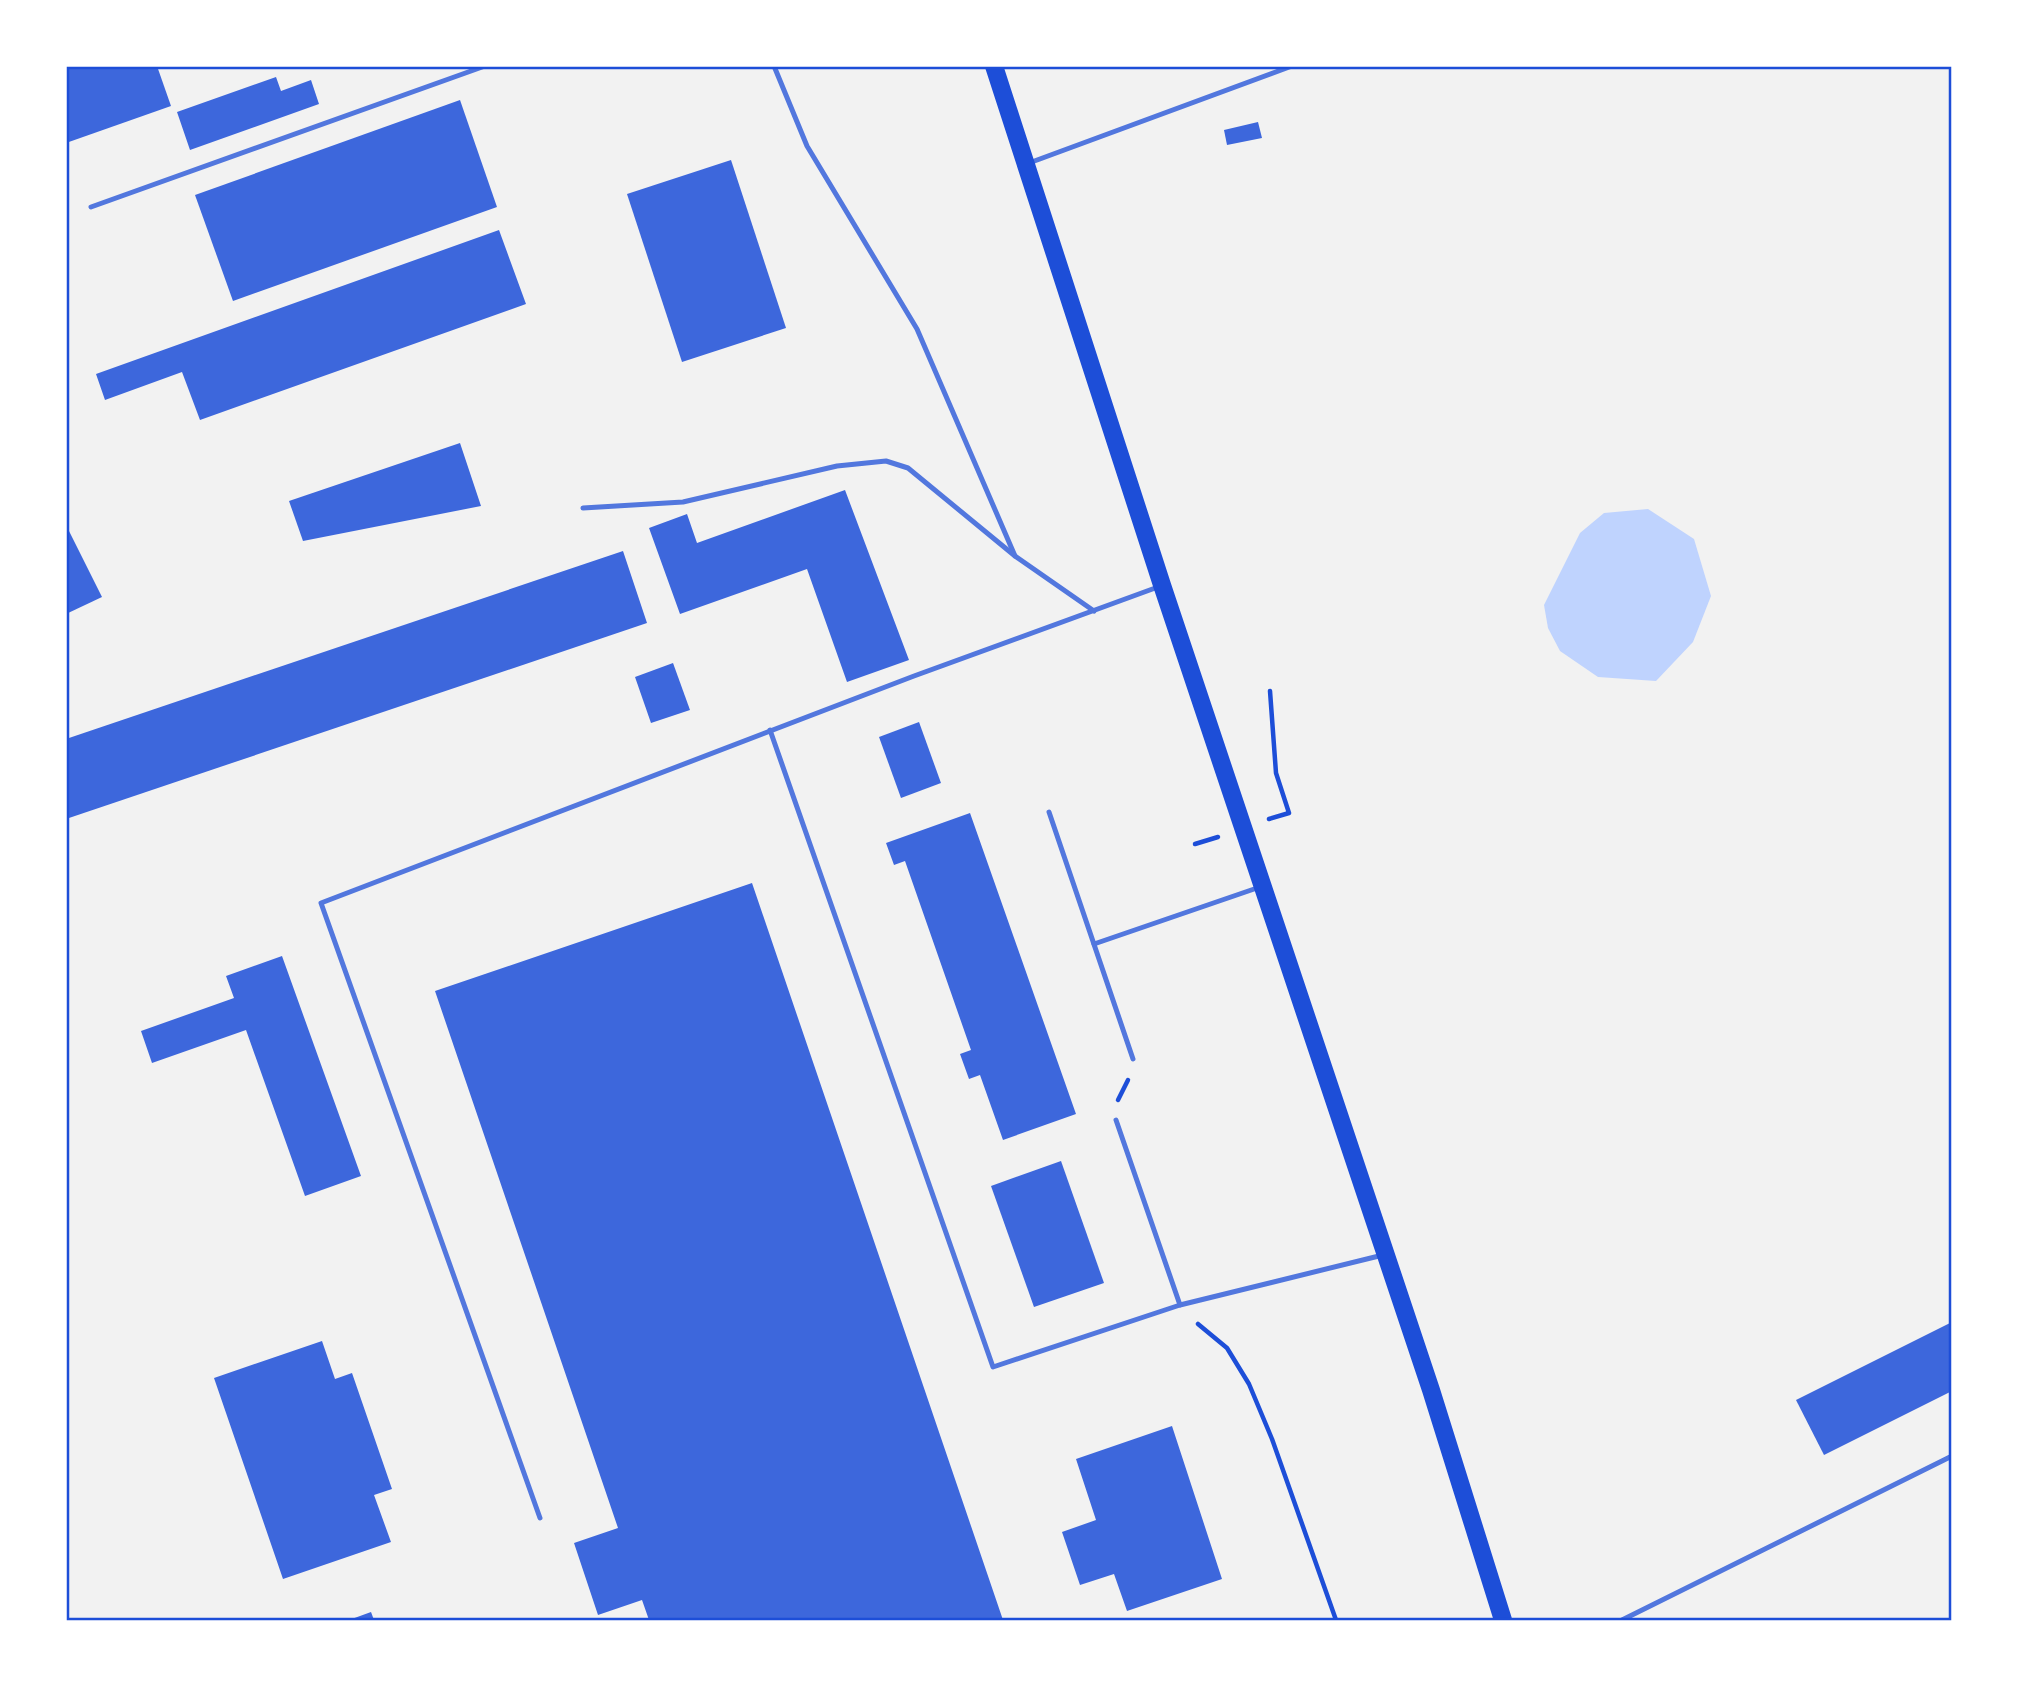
<svg xmlns="http://www.w3.org/2000/svg" width="2018" height="1687" font-family="Rubik,sans-serif">
<rect width="100%" height="100%" fill="#f2f2f2"/>
<!-- water -->
<path fill="#bfd3fe" d="M1648,509L1694,539L1711,596L1693,642L1656,681L1598,677L1560,651L1548,628L1544,605L1580,533L1604,513Z"/>
<!-- building -->
<g fill="#3d67dc">
<path d="M66,66H157L171,106L66,143Z"/>
<path d="M276,77L281,91L311,80L319,104L190,150L177,112Z"/>
<path d="M460,100L497,207L233,301L195,195Z"/>
<path d="M1258,122L1262,138L1227,145L1224,130Z"/>
<path d="M731,160L786,328L682,362L627,194Z"/>
<path d="M499,230L526,304L200,420L182,372L105,400L96,374Z"/>
<path d="M460,443L481,506L303,541L289,501Z"/>
<path d="M845,490L909,660L847,682L807,569L680,614L649,528L687,514L697,543Z"/>
<path d="M66,525L102,597L66,614Z"/>
<path d="M623,551L647,623L66,819V739Z"/>
<path d="M673,663L690,710L651,723L635,677Z"/>
<path d="M919,722L941,783L901,798L879,737Z"/>
<path d="M970,813L1076,1114L1003,1140L980,1075L969,1079L960,1054L971,1050L905,861L894,865L886,843Z"/>
<path d="M752,883L1003,1620H649L642,1600L598,1615L574,1543L618,1528L435,991Z"/>
<path d="M282,956L361,1176L305,1196L246,1030L152,1063L141,1031L234,998L226,976Z"/>
<path d="M1061,1161L1104,1283L1034,1307L991,1186Z"/>
<path d="M1952,1322V1391L1824,1455L1796,1400Z"/>
<path d="M322,1341L335,1379L352,1373L392,1489L374,1495L391,1542L283,1579L214,1378Z"/>
<path d="M1172,1426L1222,1579L1127,1611L1114,1574L1080,1585L1062,1532L1096,1520L1076,1459Z"/>
<path d="M371,1612L374,1620H349Z"/>
</g>
<g fill="none" stroke-linecap="round" stroke-linejoin="round">
<!-- path -->
<g stroke="#1d4ed8" stroke-width="4.5">
<path d="M1269,819L1289,813L1276,773L1270,691"/>
<path d="M1195,844L1218,837"/>
<path d="M1118,1100L1128,1080"/>
<path d="M1198,1324L1227,1348L1249,1384L1272,1439L1336,1620"/>
</g>
<!-- service -->
<g stroke="#5277de" stroke-width="5">
<path d="M774,66L807,146L917,329L1015,556"/>
<path d="M1029,163L1292,66"/>
<path d="M91,207L485,66"/>
<path d="M583,508L683,502L837,466L886,461L908,468L1015,556L1094,611"/>
<path d="M770,730L993,1367L1180,1305L1383,1255"/>
<path d="M1049,812L1133,1059"/>
<path d="M1094,944L1260,887"/>
<path d="M1116,1120L1180,1305"/>
<path d="M540,1518L321,903L914,676L1158,587"/>
<path d="M1622,1620L1952,1456"/>
</g>
<!-- primary -->
<path stroke="#1d4ed8" stroke-width="18" d="M994,66L1162,585L1431,1390L1503,1620"/>
</g>
<!-- border -->
<rect width="2018" height="1687" fill="none" stroke="#ffffff" stroke-width="136"/>
<rect x="68" y="68" width="1882" height="1551" fill="none" stroke="#1d4ed8" stroke-width="2.5"/>
</svg>
